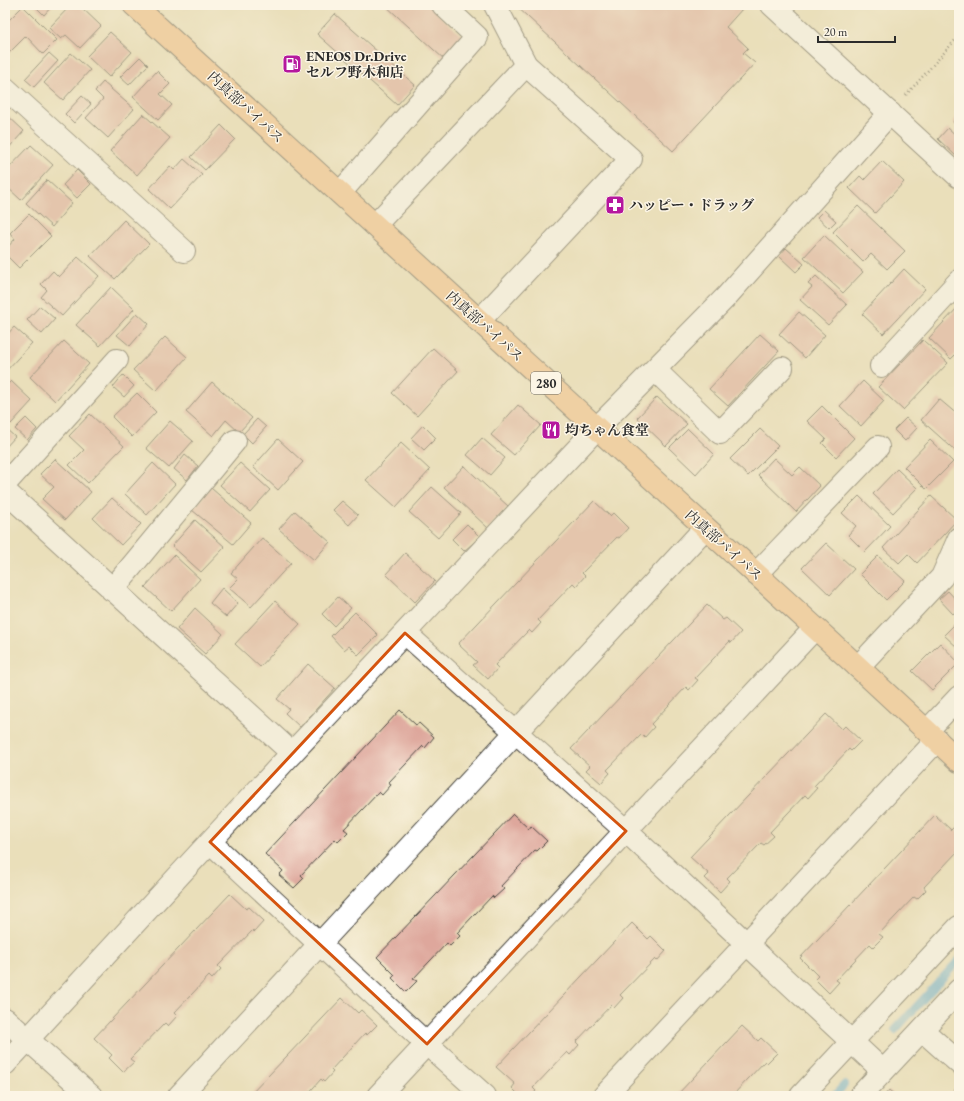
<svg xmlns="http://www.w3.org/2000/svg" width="964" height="1101" font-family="'EB Garamond','Noto Serif JP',serif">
<rect width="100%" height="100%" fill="#fcf5e5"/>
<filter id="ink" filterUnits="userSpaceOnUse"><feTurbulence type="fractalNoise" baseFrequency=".025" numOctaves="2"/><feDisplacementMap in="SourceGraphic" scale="8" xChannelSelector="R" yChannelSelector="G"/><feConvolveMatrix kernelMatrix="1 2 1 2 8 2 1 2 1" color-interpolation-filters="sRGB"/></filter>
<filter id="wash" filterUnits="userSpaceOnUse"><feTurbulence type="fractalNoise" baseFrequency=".012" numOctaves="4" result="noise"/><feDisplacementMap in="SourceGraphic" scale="16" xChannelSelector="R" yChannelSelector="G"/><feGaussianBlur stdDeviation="0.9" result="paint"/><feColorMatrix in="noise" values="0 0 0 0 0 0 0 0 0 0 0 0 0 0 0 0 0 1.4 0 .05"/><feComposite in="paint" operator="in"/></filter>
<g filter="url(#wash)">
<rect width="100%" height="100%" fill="#eadfba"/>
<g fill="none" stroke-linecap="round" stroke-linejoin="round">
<!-- stream -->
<g stroke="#5eacd7" stroke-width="8">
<path d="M895,1030L959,960"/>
<path d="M834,1096L845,1084"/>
</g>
</g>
<g id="blocks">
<!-- building -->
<g fill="#dea79c">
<path d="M34,5H53L44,15Z"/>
<path d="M71,5H79L101,26L80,48L66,35L61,39L49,28Z"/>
<path d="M385,5H429L465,39L445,60Z"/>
<path d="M515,5H740L743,8L726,27L748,48L743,53L755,63L673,151Z"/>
<path d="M23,6L57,40L43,54L26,36L6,56L5,54V24Z"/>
<path d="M335,14L415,85L397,105L317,34Z"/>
<path d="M110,32L132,52L109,77L87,56Z"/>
<path d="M49,53L58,61L34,87L25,79Z"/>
<path d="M71,53L90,70L63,100L44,83Z"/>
<path d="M140,57L148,65L129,85L120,77Z"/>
<path d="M157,71L170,84L160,94L172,105L158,120L133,97Z"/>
<path d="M103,82L134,109L108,138L86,118L103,99L95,91Z"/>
<path d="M82,96L91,104L74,123L65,114Z"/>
<path d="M5,113L24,131L5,152Z"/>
<path d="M143,114L170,138L137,175L110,151Z"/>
<path d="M959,115V128L953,122Z"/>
<path d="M221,125L235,139L205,170L191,157Z"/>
<path d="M948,128L959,138V155L957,157L938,139Z"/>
<path d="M31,145L53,165L21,200L5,185V172Z"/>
<path d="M184,159L202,175L170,209L149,189L170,166L174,170Z"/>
<path d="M882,161L904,182L875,213L849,188L860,176L864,180Z"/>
<path d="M77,170L91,184L77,198L63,185Z"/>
<path d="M47,180L72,203L52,227L26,203Z"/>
<path d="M858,206L905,251L887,269L871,254L863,262L833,232Z"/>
<path d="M824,210L836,221L829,228L817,217Z"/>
<path d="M29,214L51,236L19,268L5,254V250L15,239L10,233Z"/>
<path d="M124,220L149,244L115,279L90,256Z"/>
<path d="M824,235L863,272L843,293L804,257Z"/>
<path d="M786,248L804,264L796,272L779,256Z"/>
<path d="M78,257L99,276L62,316L41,297L47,290L41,284L53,271L59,277Z"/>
<path d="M904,269L925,289L883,334L862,314Z"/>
<path d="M816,276L847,305L828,325L800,300L812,287L808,284Z"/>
<path d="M111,287L134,309L100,346L76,325Z"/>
<path d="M40,306L55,319L42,334L27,320Z"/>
<path d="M959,306V351L951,359L929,338Z"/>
<path d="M799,312L825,335L805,358L779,334Z"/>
<path d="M137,313L149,324L130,346L117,335Z"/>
<path d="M14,327L32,343L5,372V337Z"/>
<path d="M760,334L779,351L728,406L709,389Z"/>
<path d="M165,337L187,357L156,391L133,370Z"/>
<path d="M923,340L948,363L903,410L878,387Z"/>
<path d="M64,341L89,364L55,401L30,377Z"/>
<path d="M433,348L458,371L417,416L392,393Z"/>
<path d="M123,375L134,386L124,397L113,387Z"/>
<path d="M11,381L32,401L11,424L5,418V387Z"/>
<path d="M863,381L884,401L861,426L840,406Z"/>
<path d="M212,382L252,418L239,432L226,420L213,436L186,412Z"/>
<path d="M137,393L156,412L132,437L112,417Z"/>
<path d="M657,397L687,424L666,446L637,418Z"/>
<path d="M939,399L959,416V454L921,420Z"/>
<path d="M518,405L541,425L514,455L491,435Z"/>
<path d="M822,406L854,438L836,457L822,443L826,439L807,421Z"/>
<path d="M90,414L124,446L88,483L69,465L84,450L69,436Z"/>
<path d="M26,418L37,429L27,440L15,429Z"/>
<path d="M906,418L917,428L905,441L894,430Z"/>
<path d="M257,419L266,427L252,443L243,434Z"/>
<path d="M170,421L193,441L169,468L146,448Z"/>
<path d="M423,425L436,438L424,450L411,438Z"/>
<path d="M5,428L15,437L5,448Z"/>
<path d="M688,429L714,454L696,474L669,448Z"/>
<path d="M760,429L778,446L748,476L730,459Z"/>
<path d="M482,438L505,458L490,475L467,455Z"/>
<path d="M278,439L303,462L278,490L253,467Z"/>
<path d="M930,440L953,462L926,489L904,467Z"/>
<path d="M401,443L430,470L396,507L366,480Z"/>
<path d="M185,455L198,466L187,480L174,469Z"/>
<path d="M774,458L792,475L800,467L820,486L796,512L758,475Z"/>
<path d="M55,459L91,492L65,520L42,499L54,487L40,474Z"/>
<path d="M153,463L175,484L147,515L125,494Z"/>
<path d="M240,463L270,490L250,512L220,485Z"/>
<path d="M464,466L508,506L488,528L444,487Z"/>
<path d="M897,469L917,488L893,513L873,494Z"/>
<path d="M432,487L461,513L438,538L409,512Z"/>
<path d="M211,488L251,523L233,544L192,510Z"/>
<path d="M859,496L890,526L865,552L848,535L856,526L842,513Z"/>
<path d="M931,496L957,520L917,563L908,554L899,563L883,548Z"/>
<path d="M112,498L141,524L121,545L93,518Z"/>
<path d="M342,501L358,515L349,525L333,510Z"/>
<path d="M594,501L610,516L613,513L628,528L619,538L617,537L582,573L585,576L576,586L573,583L538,620L541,623L532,633L529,630L495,665L498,668L488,679L473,665L477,662L458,644Z"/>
<path d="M295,511L330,542L314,560L279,529Z"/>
<path d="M195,520L225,547L201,572L172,546Z"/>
<path d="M467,524L480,537L464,551L452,539Z"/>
<path d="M262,538L291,563L251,607L229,588L238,579L231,573Z"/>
<path d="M826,543L854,569L830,595L802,568Z"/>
<path d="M405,553L435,581L415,602L386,574Z"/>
<path d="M174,555L200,579L171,611L145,587Z"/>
<path d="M878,556L905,581L886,600L860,574Z"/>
<path d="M222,588L238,603L226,617L210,603Z"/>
<path d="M948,591L959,603V608L953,614L939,599Z"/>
<path d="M338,597L351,608L334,626L322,614Z"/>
<path d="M275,601L300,624L260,667L235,644Z"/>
<path d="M707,605L723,620L726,618L741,632L731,643L730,641L695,678L698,680L689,690L686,687L651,724L654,727L645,737L642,734L607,770L610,773L601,783L586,770L590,766L571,749Z"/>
<path d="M195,608L223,634L205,654L177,629Z"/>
<path d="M355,612L378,635L358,655L349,646L344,650L331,636Z"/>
<path d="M959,620V649L944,635Z"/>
<path d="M940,643L959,663L932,690L912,671Z"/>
<path d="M308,664L335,688L300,727L285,713L289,709L277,699Z"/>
<path d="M400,710L416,725L419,723L434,737L425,748L423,746L389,782L391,785L382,795L379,792L344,829L348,832L338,842L335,839L301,875L304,878L294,888L279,875L283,871L265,854Z"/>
<path d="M826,714L842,729L845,726L861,741L851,751L849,749L814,786L817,788L808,798L805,795L770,832L774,836L764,845L761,843L727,878L730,881L720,892L705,878L709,874L690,857Z"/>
<path d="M513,814L529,829L531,826L547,841L537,851L535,850L501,886L504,889L494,898L492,896L457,933L460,936L450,946L447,943L413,979L417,981L406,992L392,978L395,975L377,957Z"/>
<path d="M935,815L951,830L954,827L959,832V852L958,851L924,887L926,890L917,899L914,897L879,934L883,937L873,947L870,944L836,980L839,982L829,993L815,979L818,976L800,958Z"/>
<path d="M230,894L246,909L249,907L264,921L254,932L253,930L218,966L221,969L212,979L209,976L174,1013L177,1016L168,1026L165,1023L130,1059L134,1062L123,1072L109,1058L112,1055L94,1038Z"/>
<path d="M632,923L648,939L651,936L666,951L657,961L655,959L620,995L623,998L614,1008L611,1005L576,1042L579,1045L570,1055L567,1052L533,1088L536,1091L531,1096H520L512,1088L515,1084L496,1067Z"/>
<path d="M342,998L358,1013L361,1010L377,1025L367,1035L365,1033L331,1070L333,1072L324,1082L321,1079L306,1096H249Z"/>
<path d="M742,1026L758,1041L761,1038L777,1053L767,1063L765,1061L732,1096H676Z"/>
<path d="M959,1085V1096H949Z"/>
<path d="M889,1090L896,1096H884Z"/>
</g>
</g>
</g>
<g filter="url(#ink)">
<use href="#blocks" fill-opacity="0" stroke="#484640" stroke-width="1"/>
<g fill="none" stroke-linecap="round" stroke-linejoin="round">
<!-- minor casing -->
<g stroke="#484640" stroke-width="24">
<g id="minor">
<path d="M772,5L959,177"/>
<path d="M5,88L184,251"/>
<path d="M340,193L477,37L443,5"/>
<path d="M375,225L526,65"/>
<path d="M479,321L631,159L526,65L495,5"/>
<path d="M881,366L959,281"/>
<path d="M655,370L720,433L782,368"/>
<path d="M5,484L117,360"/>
<path d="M5,491L292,753"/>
<path d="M756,574L878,447"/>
<path d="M112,590L235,441"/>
<path d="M405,633L626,831L883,1071"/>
<path d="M858,667L942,577L959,538"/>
<path d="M927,731L959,697"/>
<path d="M210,842L427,1044L485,1096"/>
<path d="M5,1019L91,1096"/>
<path d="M922,1030L959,1063"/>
<path d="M5,1064L292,753L596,429L726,297L890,113"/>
<path d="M179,1096L705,528"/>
<path d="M378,1096L815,628"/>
<path d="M604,1096L937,740"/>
<path d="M801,1096L959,927"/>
<path d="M860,1096L959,990"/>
</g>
</g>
<!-- highway casing -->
<g stroke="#484640" stroke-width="24">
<path id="highway" d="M134,5L858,667L959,761"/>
</g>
<!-- path -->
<path stroke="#484640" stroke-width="2.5" stroke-dasharray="1 3" stroke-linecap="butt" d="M906,95L959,36"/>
<!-- minor -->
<use href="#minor" stroke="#fff" stroke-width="22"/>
<!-- highway -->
<use href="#highway" stroke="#f7be87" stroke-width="22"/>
</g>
</g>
<!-- marked area -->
<path d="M0 0H964V1101H0ZM405,633L626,831L427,1044L210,842Z" fill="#eadfba" fill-opacity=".55" fill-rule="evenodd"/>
<path fill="none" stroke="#d5540f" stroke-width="3" stroke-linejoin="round" d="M405,633L626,831L427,1044L210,842Z"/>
<!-- icons -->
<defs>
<g id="fuel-square" transform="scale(1)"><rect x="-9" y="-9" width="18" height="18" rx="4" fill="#b5179e" stroke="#fcf5e5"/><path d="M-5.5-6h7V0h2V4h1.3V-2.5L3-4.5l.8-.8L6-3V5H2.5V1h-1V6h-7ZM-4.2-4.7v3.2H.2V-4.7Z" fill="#fff"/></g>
<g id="pharmacy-square" transform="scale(1)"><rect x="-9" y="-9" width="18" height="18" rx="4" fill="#b5179e" stroke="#fcf5e5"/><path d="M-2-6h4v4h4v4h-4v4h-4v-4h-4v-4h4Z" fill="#fff"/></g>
<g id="restaurant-square" transform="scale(1)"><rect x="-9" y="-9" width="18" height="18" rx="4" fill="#b5179e" stroke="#fcf5e5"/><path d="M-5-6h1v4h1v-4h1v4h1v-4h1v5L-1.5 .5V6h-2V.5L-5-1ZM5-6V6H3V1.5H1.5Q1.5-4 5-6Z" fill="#fff"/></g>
</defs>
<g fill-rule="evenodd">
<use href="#fuel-square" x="292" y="64"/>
<use href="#pharmacy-square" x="615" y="205"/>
<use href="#restaurant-square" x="551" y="430"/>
</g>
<g text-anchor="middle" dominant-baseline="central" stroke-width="3" stroke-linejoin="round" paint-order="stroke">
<!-- shield labels -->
<rect fill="#fcf5e5" stroke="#6a6863" stroke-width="1" x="531" y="372" width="30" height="22" rx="3"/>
<g font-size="13" font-weight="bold" fill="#2b2b2b">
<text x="546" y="383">280</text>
</g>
<!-- poi labels -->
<g font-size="14" font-weight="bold" fill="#2b2b2b" stroke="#fcf5e5" text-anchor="start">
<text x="306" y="56">ENEOS Dr.Drive<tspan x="306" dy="16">セルフ野木和店</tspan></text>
<text x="629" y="205">ハッピー・ドラッグ</text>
<text x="565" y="430">均ちゃん食堂</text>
</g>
<!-- street labels -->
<g font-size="14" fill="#2b2b2b" stroke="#fcf5e5">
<text transform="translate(246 107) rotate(43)">内真部バイパス</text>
<text transform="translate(485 326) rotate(42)">内真部バイパス</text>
<text transform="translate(724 545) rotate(42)">内真部バイパス</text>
</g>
</g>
<!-- margin -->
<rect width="964" height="1101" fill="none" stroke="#fcf5e5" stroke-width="20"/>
<!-- scale -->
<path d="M818 36v6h77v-6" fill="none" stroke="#2b2b2b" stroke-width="2"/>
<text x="824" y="36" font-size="12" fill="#2b2b2b" stroke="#fcf5e5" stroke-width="3" paint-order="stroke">20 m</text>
</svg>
